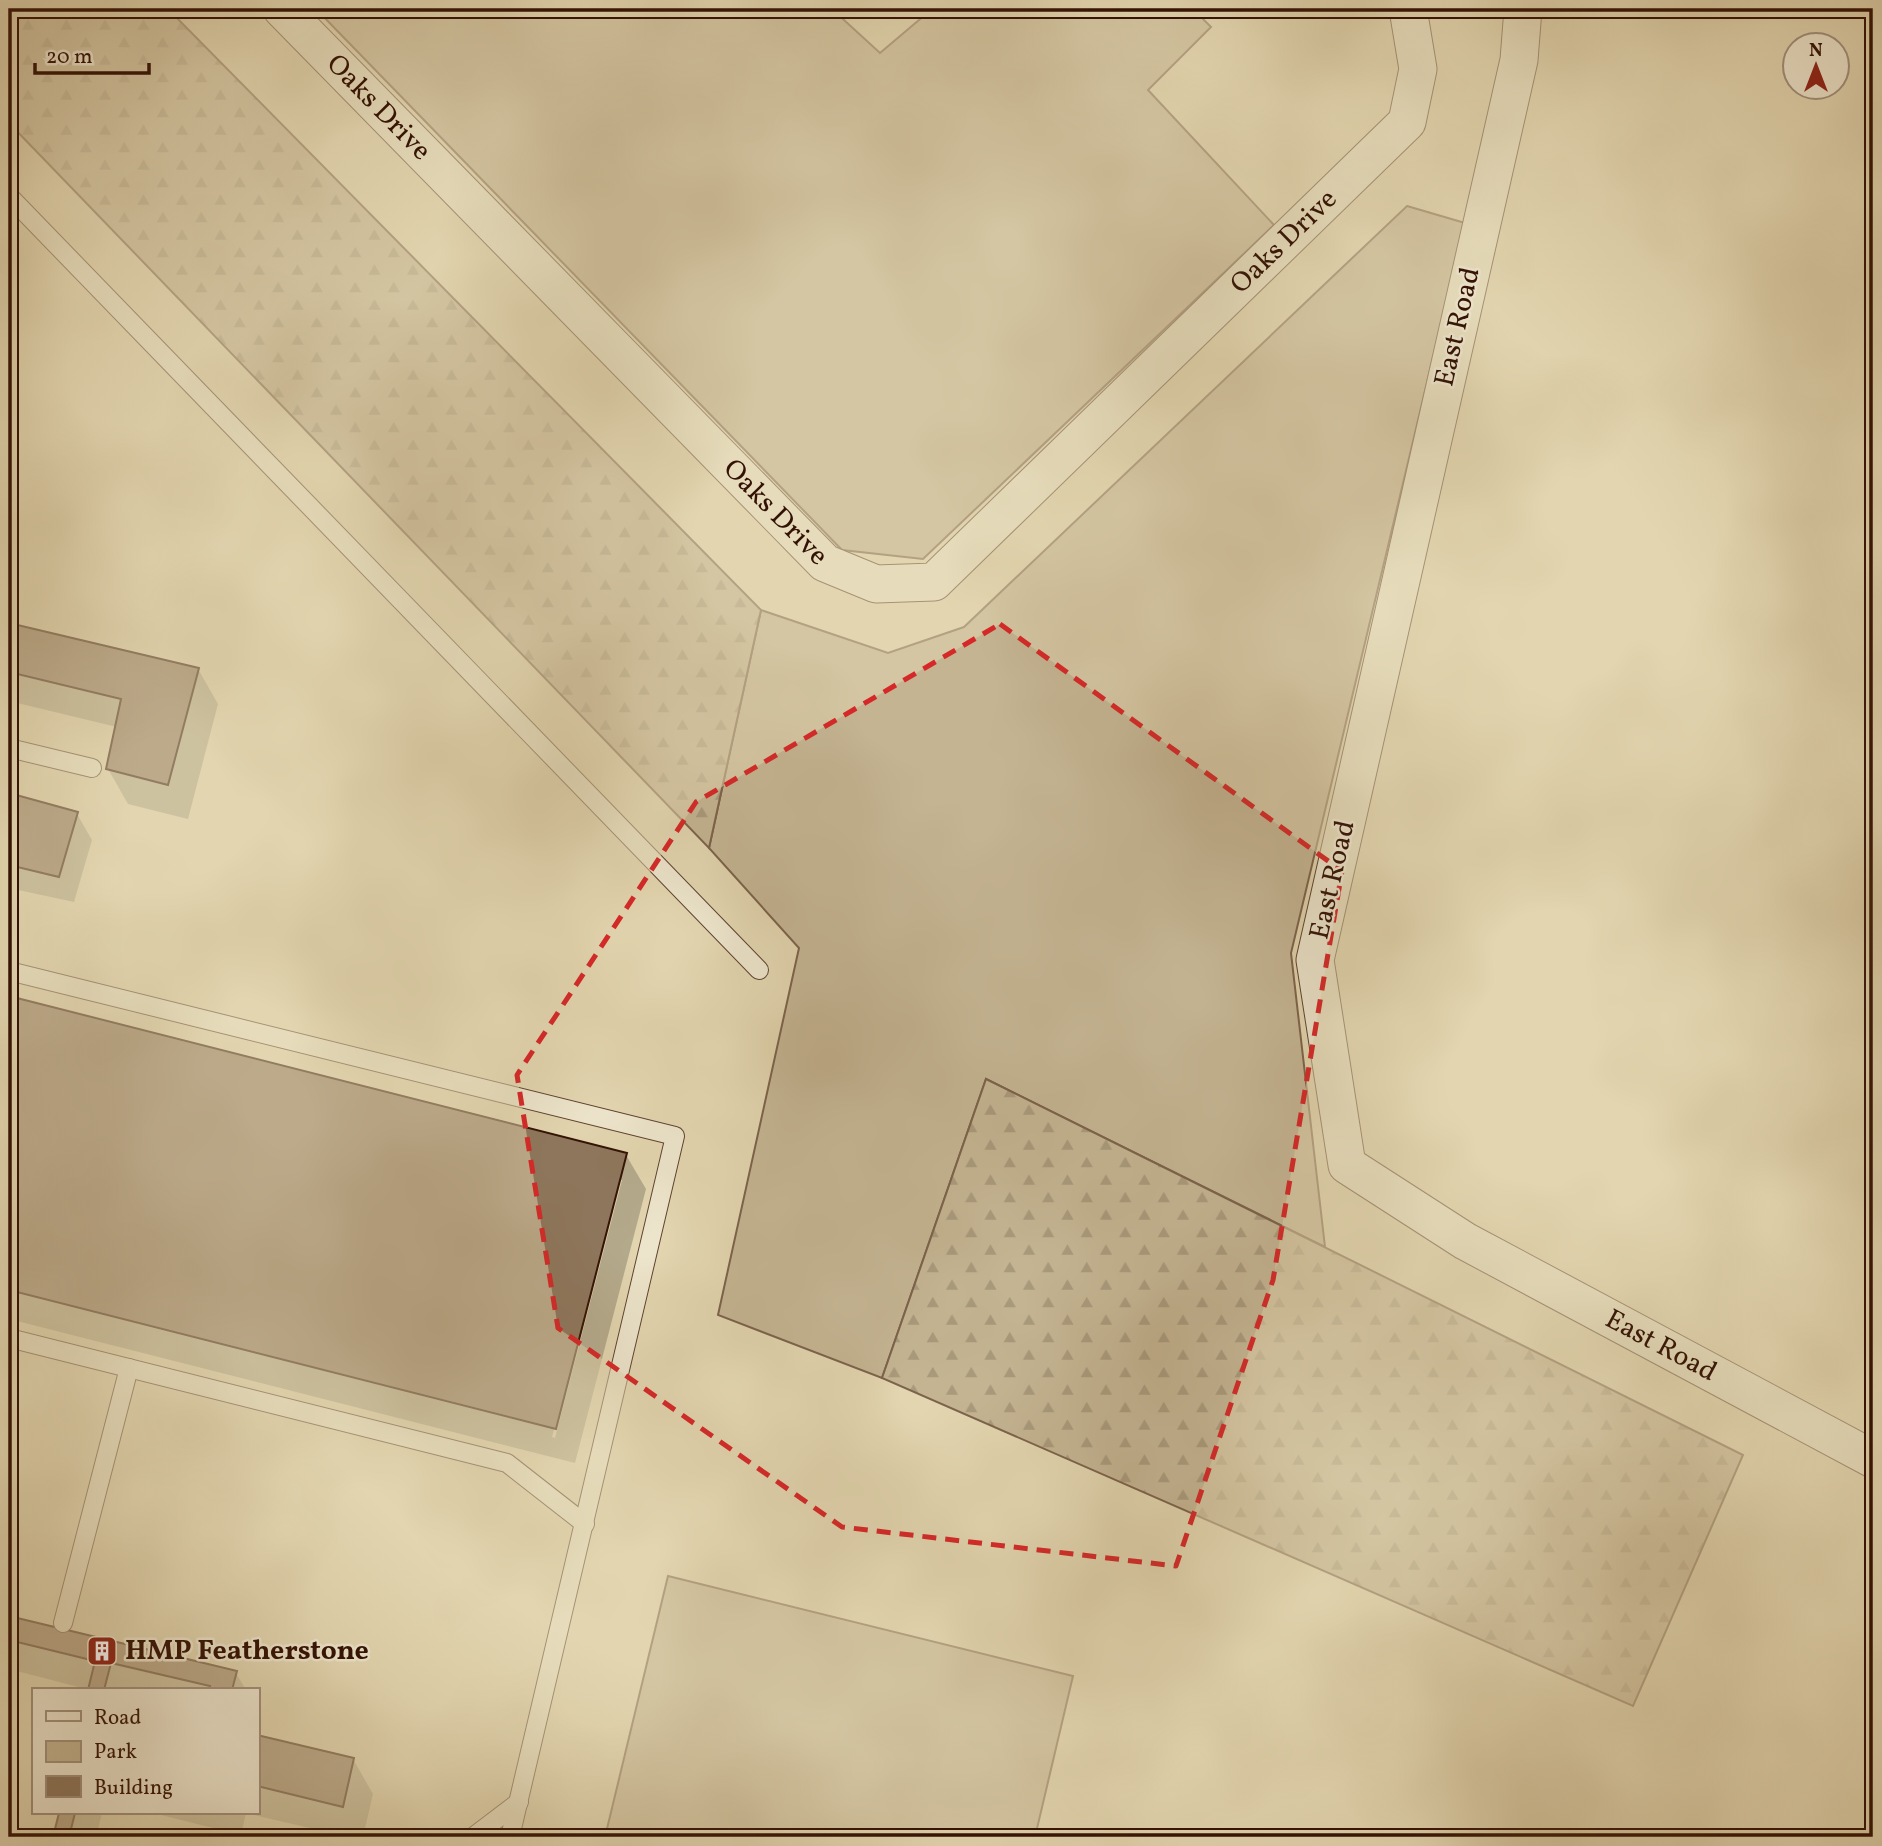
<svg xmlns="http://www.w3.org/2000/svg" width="1882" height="1846" font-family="Vollkorn,serif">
<defs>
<pattern id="forest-firs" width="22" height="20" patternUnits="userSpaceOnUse" patternTransform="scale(1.75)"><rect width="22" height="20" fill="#c4b492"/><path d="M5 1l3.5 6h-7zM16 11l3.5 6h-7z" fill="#a99a7c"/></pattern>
</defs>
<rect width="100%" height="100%" fill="#e2d5af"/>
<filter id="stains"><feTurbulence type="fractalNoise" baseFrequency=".00286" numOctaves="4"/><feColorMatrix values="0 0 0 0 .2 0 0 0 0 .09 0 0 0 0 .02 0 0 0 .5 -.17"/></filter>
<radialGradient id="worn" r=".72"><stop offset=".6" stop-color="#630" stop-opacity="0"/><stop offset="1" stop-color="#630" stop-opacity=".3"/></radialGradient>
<!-- green -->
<g fill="#c4b492" stroke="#7c634c" stroke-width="2">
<path d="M316,9H832L880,53L932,9H1193L1211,27L1148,90L1274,225L923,559L842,550Z"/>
<path d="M1407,206L1465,223L1291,953L1325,1247L986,1079L882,1378L718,1315L799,948L709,848L761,610L888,653L964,627Z"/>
<path d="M668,1576L1073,1676L1035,1837H605Z"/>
</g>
<!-- forest -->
<g fill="url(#forest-firs)" stroke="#7c634c" stroke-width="2">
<path d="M9,9H168L761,610L709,848L9,123Z"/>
<path d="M986,1079L1743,1455L1633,1706L882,1378Z"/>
</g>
<!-- shadow -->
<g fill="#0003" fill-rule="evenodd">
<path d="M9,624L198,669L218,704L188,819L128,804L108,769L117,727L9,701Z"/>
<path d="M9,795L77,814L92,840L74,902L9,888Z"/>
<path d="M9,997L626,1155L646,1189L575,1463L9,1319ZM618,1180H622L555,1438L552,1437Z"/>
<path d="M9,1532L17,1546L9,1581Z"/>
<path d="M9,1618L236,1673L246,1690H90L9,1669Z"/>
<path d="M257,1736L353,1759L373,1794L363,1837H348L246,1813H257Z"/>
<path d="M60,1813H102L96,1837H54Z"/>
<path d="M153,1813H246L241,1835Z"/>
</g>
<!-- building -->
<g fill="#8e775d" stroke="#331205" stroke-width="2">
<path d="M9,623L199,668L168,785L106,769L121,699L9,672Z"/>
<path d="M9,793L78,812L59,877L9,865Z"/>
<path d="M9,996L627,1153L556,1429L9,1290Z"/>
<path d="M9,1616L237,1671L232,1690H209L210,1686L111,1663L104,1690H88L95,1661L9,1640Z"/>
<path d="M257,1735L354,1758L343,1807L257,1786Z"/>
<path d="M59,1813H75L69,1837H53Z"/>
</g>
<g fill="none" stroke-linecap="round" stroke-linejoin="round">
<!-- service casing -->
<g stroke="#5f4330" stroke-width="20">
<g id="service">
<path d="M9,196L759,970"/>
<path d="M9,748L92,768"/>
<path d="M9,971L675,1136L510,1837"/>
<path d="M9,1338L507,1463L585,1524"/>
<path d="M63,1623L129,1368"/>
<path d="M473,1837L519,1802"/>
</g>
</g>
<!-- minor casing -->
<g stroke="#5f4330" stroke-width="39">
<g id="minor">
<path id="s1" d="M282,9L825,563L876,584L934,582L1407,122L1418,69L1408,9"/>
<path id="s2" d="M1523,9L1519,60L1315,960L1347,1165L1465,1241L1873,1459"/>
</g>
</g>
<!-- service -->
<use href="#service" stroke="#ece4cb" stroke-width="18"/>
<!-- minor -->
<use href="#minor" stroke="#ece4cb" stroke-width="37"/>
</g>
<!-- marked area -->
<path d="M0 0H1882V1846H0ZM1000,624L1342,871L1273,1280L1176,1566L842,1527L558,1328L517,1075L696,802Z" fill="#e2d5af" fill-opacity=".55" fill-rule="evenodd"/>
<path fill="none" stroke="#d62828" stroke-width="5" stroke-dasharray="14 9" stroke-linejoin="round" d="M1000,624L1342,871L1273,1280L1176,1566L842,1527L558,1328L517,1075L696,802Z"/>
<!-- icons -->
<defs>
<g id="building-square" transform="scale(1.575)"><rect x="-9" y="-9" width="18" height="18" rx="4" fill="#8f2418" stroke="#ece4cb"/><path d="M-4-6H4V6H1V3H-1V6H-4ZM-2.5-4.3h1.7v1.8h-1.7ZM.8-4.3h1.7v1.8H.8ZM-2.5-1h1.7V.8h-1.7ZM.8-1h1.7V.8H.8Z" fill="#fff"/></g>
</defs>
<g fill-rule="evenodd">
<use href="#building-square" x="102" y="1651"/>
</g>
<g text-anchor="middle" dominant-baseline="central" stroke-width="5" stroke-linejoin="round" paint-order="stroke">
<!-- street labels -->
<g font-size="28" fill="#331205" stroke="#ece4cb">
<text stroke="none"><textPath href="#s1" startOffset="138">Oaks Drive</textPath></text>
<text stroke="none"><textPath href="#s1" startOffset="1377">Oaks Drive</textPath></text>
<text transform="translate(1458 327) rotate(-77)">East Road</text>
<text stroke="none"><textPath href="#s1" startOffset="705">Oaks Drive</textPath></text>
<text transform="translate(1333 880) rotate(-77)">East Road</text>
<text stroke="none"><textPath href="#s2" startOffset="1544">East Road</textPath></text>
</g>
<!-- poi labels -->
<g font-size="28" font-weight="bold" fill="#331205" stroke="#ece4cb" text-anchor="start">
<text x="125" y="1651">HMP Featherstone</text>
</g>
</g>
<!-- margin -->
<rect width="1882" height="1846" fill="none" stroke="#e2d5af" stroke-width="35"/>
<rect x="10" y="10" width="1861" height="1825" fill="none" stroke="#331205" stroke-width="3.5"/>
<rect x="18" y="18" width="1847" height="1811" fill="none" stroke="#331205" stroke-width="2"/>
<!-- legend -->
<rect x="32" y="1688" width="228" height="126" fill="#ece4cb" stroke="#a2907c" stroke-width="2"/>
<rect x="46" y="1711" width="35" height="10" fill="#ece4cb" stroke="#a2907c" stroke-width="2"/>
<text x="94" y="1724" font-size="21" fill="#331205">Road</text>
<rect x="46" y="1741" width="35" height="21" fill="#c4b492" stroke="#a2907c" stroke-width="2"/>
<text x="94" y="1758" font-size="21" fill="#331205">Park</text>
<rect x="46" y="1776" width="35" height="21" fill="#8e775d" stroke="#a2907c" stroke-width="2"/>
<text x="94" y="1794" font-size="21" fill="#331205">Building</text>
<!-- north arrow -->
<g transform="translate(1816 66)"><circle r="33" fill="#ece4cb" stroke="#a2907c" stroke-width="2"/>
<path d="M0-5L12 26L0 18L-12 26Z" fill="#8f2418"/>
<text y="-10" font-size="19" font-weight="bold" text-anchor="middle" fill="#331205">N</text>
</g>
<!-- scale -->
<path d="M35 63v10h114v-10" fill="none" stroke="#331205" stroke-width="3.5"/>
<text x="46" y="63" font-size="21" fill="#331205" stroke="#ece4cb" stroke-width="5" paint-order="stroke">20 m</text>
<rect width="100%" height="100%" filter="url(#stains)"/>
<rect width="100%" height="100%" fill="url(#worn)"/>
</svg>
